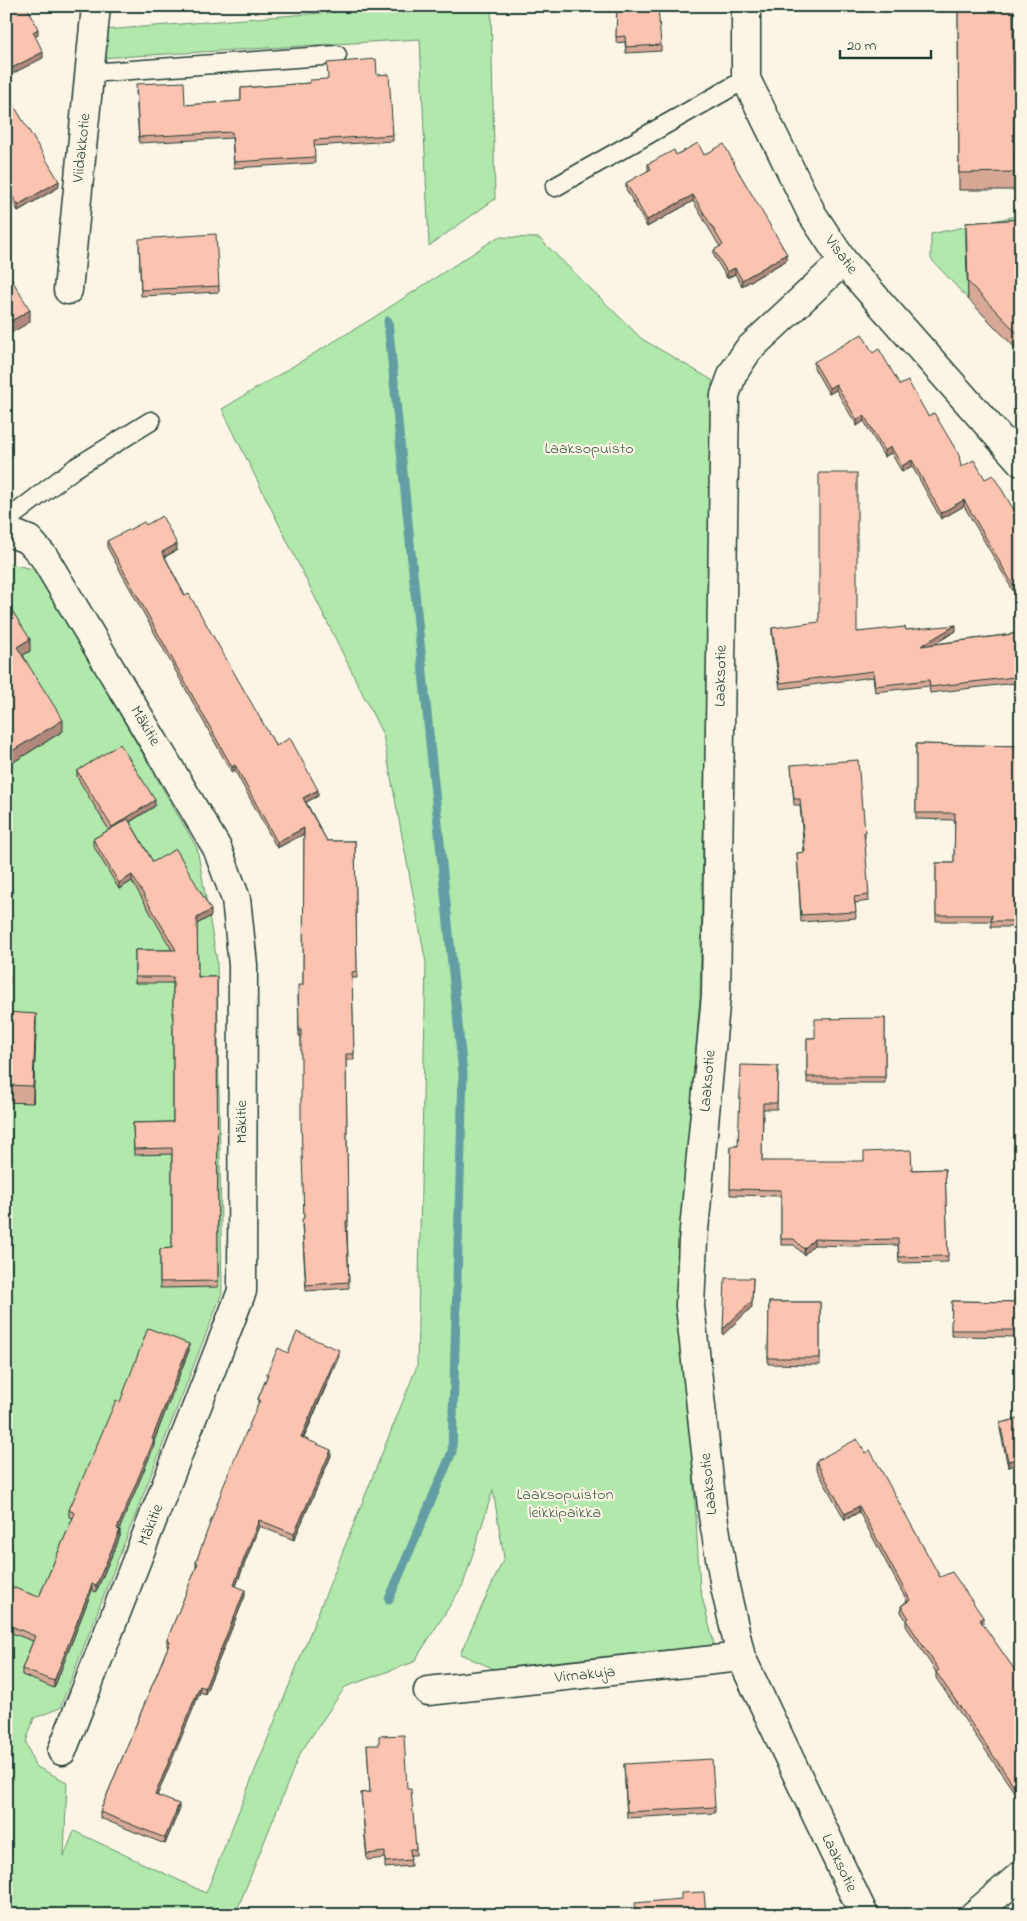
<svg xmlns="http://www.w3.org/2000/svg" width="1027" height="1921" font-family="'Indie Flower',sans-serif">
<rect width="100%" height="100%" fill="#fcf5e5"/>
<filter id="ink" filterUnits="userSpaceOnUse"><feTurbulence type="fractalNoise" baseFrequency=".02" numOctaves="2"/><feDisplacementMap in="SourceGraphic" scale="10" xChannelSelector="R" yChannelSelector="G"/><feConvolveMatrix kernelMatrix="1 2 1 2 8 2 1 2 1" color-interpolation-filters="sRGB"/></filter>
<g filter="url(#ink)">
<!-- green -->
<g fill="#b1e8ab" stroke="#689270">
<path d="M409,6H491L495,199L429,246L420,39L100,58L104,30Z"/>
<path d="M1021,215V236L966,241L968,299L931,259V234Z"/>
<path d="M498,237L539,238L642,339L712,380L700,998L680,1244L700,1589L715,1648L506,1674L460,1654L504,1558L493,1490L463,1585L414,1662L345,1687L299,1755L235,1915H6V563L37,570L197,848L217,961L222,1293L60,1708L34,1718L26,1742L35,1766L67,1782L64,1856L74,1831L206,1893L417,1366L426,963L383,735L222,409L373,318Z"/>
</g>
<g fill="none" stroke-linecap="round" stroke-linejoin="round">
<!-- stream -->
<path stroke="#639ea5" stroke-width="9" d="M388,321L463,1074L452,1452L389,1599"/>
<!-- lane casing -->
<g stroke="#1f3d34" stroke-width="21">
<g id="lane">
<path d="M90,73L337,55"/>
<path d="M555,187L746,79"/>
<path d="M6,529L11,517L45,491L75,468L151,421"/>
</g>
</g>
<!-- street casing -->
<g stroke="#1f3d34" stroke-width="31">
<g id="street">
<path d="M746,6V79L812,214L843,261L1021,462"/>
<path d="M843,261L748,350L733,373L725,395L716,995L693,1241L690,1306L713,1516L725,1587L741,1657L864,1915"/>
<path d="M68,290L96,6"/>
<path d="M6,531L29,540L44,557L217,848L236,899L243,965L242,1291L62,1751"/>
<path d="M428,1691L741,1657"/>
<path d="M974,1915L1021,1875"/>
</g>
</g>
<!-- lane -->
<use href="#lane" stroke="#fcf5e5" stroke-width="18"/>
<!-- street -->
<use href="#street" stroke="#fcf5e5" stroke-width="28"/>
</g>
<!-- wall -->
<g fill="#d8a897" stroke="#1f3d34">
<path d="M617,6L661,45V51L626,53L625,42L616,43Z"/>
<path d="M958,6H1013L1014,190H959Z"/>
<path d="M377,75L393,135V141L314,146L315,163L234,168L232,138L139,143L136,91L185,105L241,101V88L310,83Z"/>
<path d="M6,108L59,187L18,211L8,195Z"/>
<path d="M676,155H704L738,171L787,260L742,286L735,274L727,278L714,256V250L720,247L693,201L647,227L626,189V183L648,171V164Z"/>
<path d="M1021,219V354L968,299L966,241V223Z"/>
<path d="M139,245L219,286V292L141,296Z"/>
<path d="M873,353L900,385L928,416L961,467L985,479L1014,510L1021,506V594L1016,596L964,506L941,519L912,466L902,472L891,453L884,457L864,421L857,426L836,390L829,394L814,368V362Z"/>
<path d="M146,525L177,550L165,557L185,596L276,746L318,796L306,802L327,841H355L357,978H352L354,1060H346L348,1221V1227H347L349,1288L306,1291L302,1225L304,1218L301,1036H299L298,991L303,985L304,834L277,848L235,771L232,773L107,547V541Z"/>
<path d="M6,601L30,651L23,655L63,731L12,763L6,753Z"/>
<path d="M772,628L857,632L906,630L956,631L934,644L1021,633V694H1017L1015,683L930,693L929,686L875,692L873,677L780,689L772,634Z"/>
<path d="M916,744L1021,746V927H991V921H936V863H954L955,820L916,819Z"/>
<path d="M791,765L862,809L865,832V838L864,839L869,901L855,903L856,918L801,922L797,853L804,852L800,805H794Z"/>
<path d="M77,771L155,806L130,822L153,862L211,916L197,924L198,977H217L218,1287L160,1288V1249L172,1248V1154L134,1155L133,1123L173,1122V983H135V950H172L132,881L119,889L93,845V839L109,830L77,777Z"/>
<path d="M6,1012L36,1031L33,1103L6,1102Z"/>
<path d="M885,1018V1083H807V1038H815Z"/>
<path d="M778,1066L777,1109H763L762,1161L912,1170L945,1169L948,1262L899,1263L898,1245L853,1246L814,1245L804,1255L794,1245H781V1196L730,1195L731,1146H738Z"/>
<path d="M952,1301L1021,1302V1337L951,1336Z"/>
<path d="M769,1302H820V1365L768,1364Z"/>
<path d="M189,1350L154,1441V1446L119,1529L120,1536L96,1592L92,1590L54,1688L22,1675V1669L33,1641L6,1631V1601L39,1597L73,1518L69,1517V1510L120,1402Z"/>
<path d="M288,1353L339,1356L304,1438L331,1456L294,1540L259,1526L236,1586L245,1596L205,1694L200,1692L157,1795L179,1810L165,1844L100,1818V1812L168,1647L167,1646V1640L196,1569V1562L258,1405V1399L267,1377V1373Z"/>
<path d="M1021,1418V1464L1008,1467L1000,1429V1423Z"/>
<path d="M865,1453L940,1577L983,1623L982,1624L1021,1679V1802L936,1678V1672L906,1626V1620L901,1612V1606L907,1601L859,1512L845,1520L816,1468V1461Z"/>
<path d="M367,1745L407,1789L416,1849V1855H410L411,1866L385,1868V1858L367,1860L361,1793L370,1792Z"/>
<path d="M624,1764L715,1807V1813L627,1818Z"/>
</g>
<!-- shaded-wall -->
<g fill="#b0887b" stroke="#1f3d34">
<path d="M38,29V35L33,38V32Z"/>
<path d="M43,52V58L6,77V71Z"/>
<path d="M59,181V187L18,211V205Z"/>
<path d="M8,189V195L6,196V190Z"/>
<path d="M693,195V201L647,227V220Z"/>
<path d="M787,254V260L742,286V280Z"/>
<path d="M735,268V274L727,278V272Z"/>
<path d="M30,310V322L6,336V324Z"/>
<path d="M836,384V390L829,394V388Z"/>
<path d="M864,415V421L857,426V420Z"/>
<path d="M891,447V453L884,457V451Z"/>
<path d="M912,460V466L902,472V466Z"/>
<path d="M964,500V506L941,519V513Z"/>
<path d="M177,544V550L162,558V552Z"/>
<path d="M1021,588V594L1016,596V590Z"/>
<path d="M956,625V631L921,652V646Z"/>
<path d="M30,639V651L17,659V647Z"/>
<path d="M63,720V731L12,763V751Z"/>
<path d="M235,765V771L232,773V767Z"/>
<path d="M318,790V796L303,804V798Z"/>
<path d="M155,800V806L112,833V827Z"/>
<path d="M304,828V834L277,848V842Z"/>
<path d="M132,875V881L119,889V883Z"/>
<path d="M211,910V916L197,924V918Z"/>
<path d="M10,977V983L6,985V978Z"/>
<path d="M36,1014V1031L33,1103V1086Z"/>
<path d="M814,1239V1245L804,1255V1249Z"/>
<path d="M753,1278L752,1307L723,1335V1329Z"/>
<path d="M189,1344V1350L154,1441V1446L117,1535V1529L152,1439Z"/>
<path d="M339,1350V1356L301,1443V1437Z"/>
<path d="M331,1450V1456L294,1540V1534Z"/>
<path d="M1021,1458V1464L1008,1467V1461Z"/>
<path d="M859,1506V1512L845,1520V1514Z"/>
<path d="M259,1520V1526L234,1591V1585Z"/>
<path d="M120,1530V1536L96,1592V1586Z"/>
<path d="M92,1584V1590L54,1688V1681Z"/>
<path d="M245,1590V1596L205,1694V1688Z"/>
<path d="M983,1617V1623L980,1626V1620Z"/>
<path d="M200,1686V1692L155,1801V1795Z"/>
<path d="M179,1804V1810L165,1844V1838Z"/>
<path d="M9,1847V1853L6,1856V1850Z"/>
</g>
<!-- building -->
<g fill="#fbc3b0" stroke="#1f3d34">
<path d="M6,6H27L38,29L33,32L43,52L6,71Z"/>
<path d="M617,6H658L661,45L626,47L625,36L616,37Z"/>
<path d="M958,6H1013L1014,172L959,173Z"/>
<path d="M376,59L377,75L389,74L393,135L314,140L315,157L234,162L232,132L139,137L136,84L184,82L185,105L241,101V88L310,83V80L328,79L327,63Z"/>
<path d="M13,104L59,181L18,205L8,189L6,190V108Z"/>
<path d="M698,143L704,155L724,144L738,171L787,254L742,280L735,268L727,272L714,250L723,245L693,195L647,220L626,183L651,169L648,164L674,150L676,155Z"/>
<path d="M1021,219V337L968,282L966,223Z"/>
<path d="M216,234L219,286L141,290L139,239Z"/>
<path d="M6,270L30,310L6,324Z"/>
<path d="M862,334L873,353L879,349L900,385L908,381L928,416L934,413L959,455L961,467L974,460L985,479L993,475L1014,510L1021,506V588L1016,590L964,500L941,513L912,460L902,466L891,447L884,451L864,415L857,420L836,384L829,388L814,362Z"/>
<path d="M819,473H857V632L905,627L906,630L956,625L921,646L1021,633V688H1017L1015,677L930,687L929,680L875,686L873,671L780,683L772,628L819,622Z"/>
<path d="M162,516L177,544L162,552L185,596L189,594L276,746L290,738L318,790L303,798L327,841H355L357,971L352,972L354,1054H346L348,1221H346L349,1282L306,1285L302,1219L304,1218L301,1121V1030H299L298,985H303L304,828L277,842L235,765L232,767L107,541L144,522L146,525Z"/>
<path d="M6,601L30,639L17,647L63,720L12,751L6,741Z"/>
<path d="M120,744L155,800L112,827L77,771Z"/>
<path d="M916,744L1021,746V921H991L992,915H936V863H954L955,813H916Z"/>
<path d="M858,760L862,809L863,808L865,832H864L869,895L854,897L856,912L801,915L797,853L805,852L800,799H794L791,765Z"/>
<path d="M128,819L153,862L176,849L211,910L197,918L198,977H217L218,1281L160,1282V1249L172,1248V1148L134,1149L133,1123L173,1122V977H135V950H176L132,875L119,883L93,839Z"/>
<path d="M6,966L10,977L6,978Z"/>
<path d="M6,1012L36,1014L33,1086L6,1085Z"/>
<path d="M885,1018V1077H807V1038H815V1019Z"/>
<path d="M741,1065L778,1066L777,1103H763L762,1161H864V1152L911,1150L912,1170L945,1169L948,1256L899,1257L898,1239L853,1240L814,1239L804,1249L794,1239H781V1190L730,1189L731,1146H738Z"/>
<path d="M725,1278H753L752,1301L723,1329Z"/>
<path d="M952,1301L1021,1302V1330H951Z"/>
<path d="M769,1302H820V1358H768Z"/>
<path d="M148,1328L189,1344L152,1439L154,1440L117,1529L120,1530L96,1586L92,1584L54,1681L22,1669L35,1636L6,1624V1601L12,1587L39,1597L75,1513L69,1510L116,1400L120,1402Z"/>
<path d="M297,1332L339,1350L301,1437L331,1450L294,1534L259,1520L234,1585L245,1590L205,1688L200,1686L155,1795L179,1804L165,1838L100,1812L170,1642L167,1640L198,1563L196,1562L226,1479L260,1400L258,1399L268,1374L267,1373L278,1348L288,1353Z"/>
<path d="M1021,1418V1458L1008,1461L1000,1423Z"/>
<path d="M857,1439L865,1453L870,1450L940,1577L952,1572L983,1617L980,1620L1021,1679V1796L936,1672L939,1670L906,1620L909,1618L901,1606L910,1600L859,1506L845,1514L816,1461Z"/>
<path d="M404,1735L407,1789H411L416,1849H410L411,1860L385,1862V1852L367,1854L361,1793L370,1792L367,1745H379V1736Z"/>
<path d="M712,1759L715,1807L627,1812L624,1764Z"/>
<path d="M6,1844L9,1847L6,1850Z"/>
<path d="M704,1892L706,1915H636L635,1903L681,1899V1893Z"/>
</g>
</g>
<g text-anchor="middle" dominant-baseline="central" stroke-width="4.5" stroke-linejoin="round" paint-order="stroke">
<!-- street labels -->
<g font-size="16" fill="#1f3d34" stroke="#fcf5e5">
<text transform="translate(82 148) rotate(-84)">Viidakkotie</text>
<text transform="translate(841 255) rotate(53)">Visatie</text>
<text transform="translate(721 676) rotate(-89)">Laaksotie</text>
<text transform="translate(145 726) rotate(59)">Mäkitie</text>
<text transform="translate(708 1081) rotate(-85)">Laaksotie</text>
<text transform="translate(242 1122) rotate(-90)">Mäkitie</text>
<text transform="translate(709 1484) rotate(-96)">Laaksotie</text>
<text transform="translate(151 1525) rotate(-69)">Mäkitie</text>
<text transform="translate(585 1675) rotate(-6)">Virnakuja</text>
<text transform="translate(839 1863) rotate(64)">Laaksotie</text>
</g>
<!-- park labels -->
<g font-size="16" fill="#3c5f4c" stroke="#fcf5e5">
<text x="589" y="449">Laaksopuisto</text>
<text x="565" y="1495">Laaksopuiston<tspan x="565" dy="18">leikkipaikka</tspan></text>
</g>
</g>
<!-- margin -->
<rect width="1027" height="1921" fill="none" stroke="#fcf5e5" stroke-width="25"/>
<rect x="12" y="12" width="1002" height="1896" fill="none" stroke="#1f3d34" stroke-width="2" filter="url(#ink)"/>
<!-- scale -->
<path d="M840 50v8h91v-8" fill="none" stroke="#1f3d34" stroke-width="2.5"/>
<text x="847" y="50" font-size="15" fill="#1f3d34" stroke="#fcf5e5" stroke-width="4" paint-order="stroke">20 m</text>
</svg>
